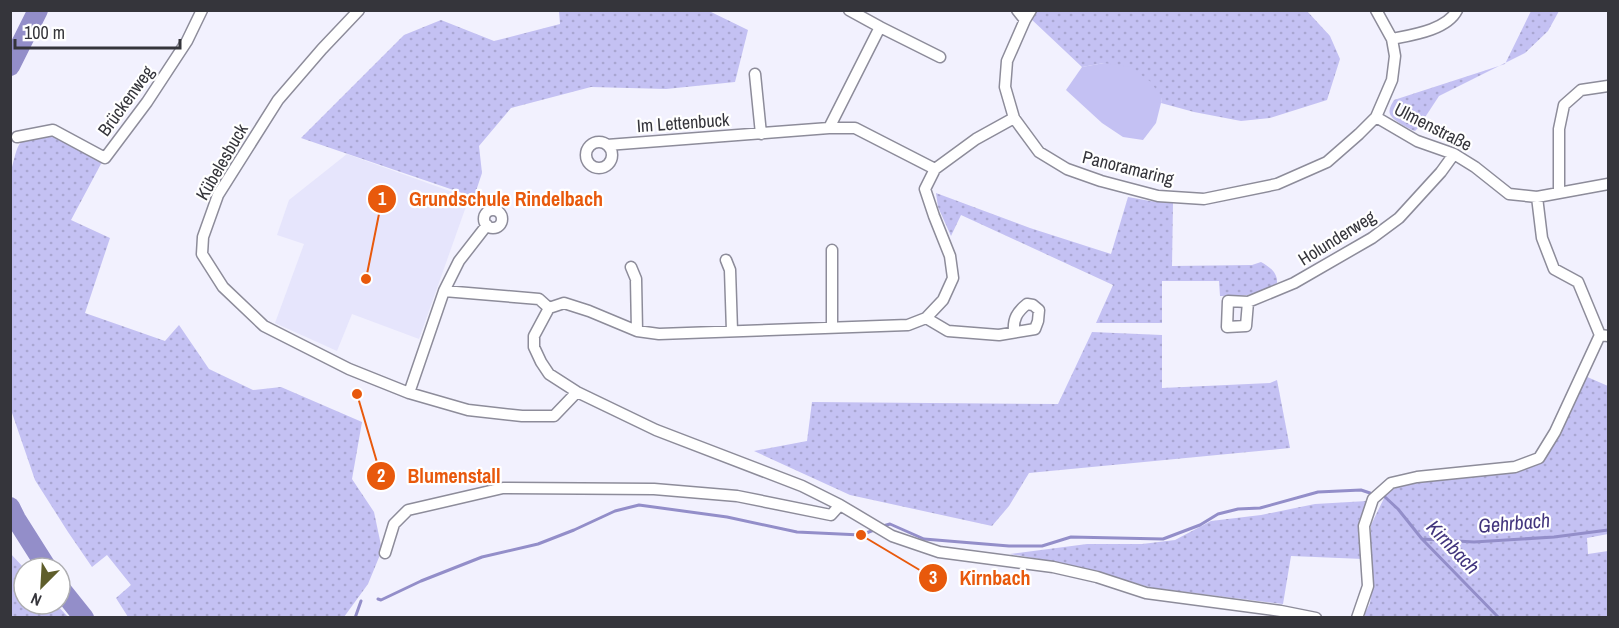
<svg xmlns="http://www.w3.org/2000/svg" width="1619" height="628" font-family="'Archivo Narrow',sans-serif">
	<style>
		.built { fill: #e6e5fc }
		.grass { fill: url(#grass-dots) }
		.park { fill: #c4c1f3 }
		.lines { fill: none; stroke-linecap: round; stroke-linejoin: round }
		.stream { stroke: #938ec9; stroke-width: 3 }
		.river { stroke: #938ec9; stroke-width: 20 }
		.minor-casing { stroke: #8d8c9a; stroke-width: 13 }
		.minor { stroke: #fff; stroke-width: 10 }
		.labels { text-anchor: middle; stroke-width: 4.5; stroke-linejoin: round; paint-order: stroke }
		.street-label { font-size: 18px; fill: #35353b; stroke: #fff }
		.water-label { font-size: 20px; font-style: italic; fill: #42357d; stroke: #fff }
		.leader { fill: none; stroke: #e8590c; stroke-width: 2 }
		.callout-dot { fill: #e8590c; stroke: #fff; stroke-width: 2 }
		.mark-label { font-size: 18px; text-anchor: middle; font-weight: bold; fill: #fff }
		.callout-label { font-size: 20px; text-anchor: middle; font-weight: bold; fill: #e8590c; stroke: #fff; stroke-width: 4.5; stroke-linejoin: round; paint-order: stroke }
	</style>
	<defs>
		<pattern id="grass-dots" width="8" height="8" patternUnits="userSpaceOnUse" patternTransform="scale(1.5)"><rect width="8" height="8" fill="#c4c1f3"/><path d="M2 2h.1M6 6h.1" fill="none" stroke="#a9a6d1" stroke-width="1.8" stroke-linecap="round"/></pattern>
	</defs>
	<rect width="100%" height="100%" fill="#f2f1fe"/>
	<!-- built -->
	<path class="built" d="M 347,154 L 469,198 L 419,339 L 352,314 L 337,351 L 275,323 L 304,244 L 277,235 L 289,200 Z"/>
	<!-- grass -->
	<path class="grass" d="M 1036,10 L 1307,11 L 1330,36 L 1340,59 L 1327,100 L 1270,118 L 1241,121 L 1194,112 L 1161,103 L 1162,99 L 1104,63 L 1082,67 L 1030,18 Z
		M 559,11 L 709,11 L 748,30 L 735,82 L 666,89 L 591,87 L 511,108 L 479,146 L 482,173 L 474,197 L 301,138 L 404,35 L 441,20 L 494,41 L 560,24 Z
		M 1531,11 L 1559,11 L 1548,31 L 1525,53 L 1439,96 L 1418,128 L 1415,131 C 1409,129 1392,120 1390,114 C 1388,109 1392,104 1394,100 L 1505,64 Z
		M 52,135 L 102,162 L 71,220 L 110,238 L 85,313 L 165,341 L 179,325 L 209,369 L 253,390 L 281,387 L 362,422 L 352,479 L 374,512 L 382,550 L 368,584 L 344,617 L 128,617 L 116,598 L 131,585 L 107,555 L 92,567 L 68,532 L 35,480 L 11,410 L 11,172 C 20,137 16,140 52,135 Z
		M 936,193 L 1030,228 L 1111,254 L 1128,197 L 1150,201 L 1173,203 L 1172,266 L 1252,265 L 1261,262 C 1270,267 1278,273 1277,283 C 1255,297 1245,296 1220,296 L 1219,281 L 1162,281 L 1162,323 L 1096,323 L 1113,285 L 961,215 L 951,236 L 938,207 Z
		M 1092,332 L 1162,335 L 1162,388 L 1270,383 L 1277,380 L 1290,448 L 1029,473 L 1009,506 L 992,526 L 850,495 L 754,451 L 807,441 L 812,402 L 1058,404 Z
		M 1585,376 L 1608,386 L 1608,534 L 1587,538 L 1588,554 L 1608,551 L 1608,617 L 1365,618 L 1365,613 L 1370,603 L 1373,582 L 1371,552 L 1371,525 L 1387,492 L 1403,485 L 1524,469 L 1546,458 Z
		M 1367,501 L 1359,521 L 1363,559 L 1291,556 L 1283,604 L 1153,588 L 1062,563 L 1010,554 L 1087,544 L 1142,544 L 1175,540 L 1211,521 L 1261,515 L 1315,504 Z
		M 10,553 L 24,568 L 24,604 L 56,604 L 68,617 L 11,617 Z"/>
	<!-- park -->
	<path class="park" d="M 1104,63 L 1130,67 L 1151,82 L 1162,99 L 1156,123 L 1143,140 L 1123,137 L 1102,123 L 1066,90 L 1082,67 Z"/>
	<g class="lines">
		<!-- stream -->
		<path class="stream" d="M 1385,497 L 1398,509 L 1422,539 L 1499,618
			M 883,526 L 890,524 L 924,539 L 1009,546 L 1042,546 L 1071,537 L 1163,539 L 1200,525 L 1218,514 L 1238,509 L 1260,508 L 1318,492 L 1361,490 L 1370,493
			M 1422,539 L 1474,542 L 1554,537 L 1608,530
			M 378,599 L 381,600 L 421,581 L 482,557 L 538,544 L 574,530 L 615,511 L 639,505 L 727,517 L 797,532 L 861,535 L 874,530
			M 355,618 L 361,601"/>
		<!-- river -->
		<path class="river" d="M 10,66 L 38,10
			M 10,507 L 16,519 L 47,568
			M 60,588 L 84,618"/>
		<!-- minor casing -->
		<g class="minor-casing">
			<path id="minor" d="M 359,10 L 322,49 L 278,100 L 218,195 L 203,237 L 202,254 L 223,287 L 264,326 L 349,369 L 409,393 L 468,410 L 522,416 L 554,416 L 577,392
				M 1017,10 L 1025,20
				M 1031,10 L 1025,20 L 1007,61 L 1005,87 L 1014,118 L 1039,152 L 1067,169 L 1101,181 L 1158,196 L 1204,199 L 1277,184 L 1327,162 L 1359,134 L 1376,117 L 1392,80 L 1395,56 L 1392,39 L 1376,10
				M 880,27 L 940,57
				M 1392,39 C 1412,35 1447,30 1457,10
				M 755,74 L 761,134
				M 1376,117 L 1417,141 L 1454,154 L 1475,167 L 1509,194 L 1537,197 L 1608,184
				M 1014,118 L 976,139 L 935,169 L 925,189 L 934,216 L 950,256 L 953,278 L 943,300 L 926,318 L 908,325 L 659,334 L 637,331 L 589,311 L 564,303 L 549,308 L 534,336 L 534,347 L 541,362 L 549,374 L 577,392 L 656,430 L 802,486 L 840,505 L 892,536 L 939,552 L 1053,567 L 1097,577 L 1146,593 L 1281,611 L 1316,618
				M 829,128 L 880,27 L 849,10
				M 17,137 L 53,130 L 105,158 L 147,102 L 187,41 L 202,10
				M586 155a13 13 0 1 1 26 0a13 13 0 1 1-26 0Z
				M 607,145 L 829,128 L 855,128 L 935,169
				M 1559,192 L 1559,129 L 1564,105 L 1581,90 L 1608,86
				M 1537,197 L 1542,238 L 1554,269 L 1578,282 L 1600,335 L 1608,336
				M484 219a9 9 0 1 1 18 0a9 9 0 1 1-18 0Z
				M 726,260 L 730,270 L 732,331
				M 631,267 L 636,279 L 637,331
				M 444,291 L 539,299 L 549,308
				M 1248,302 L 1246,326 L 1227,327 L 1228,301 L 1248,302 L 1294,283 L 1372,238 L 1399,218 L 1441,172 L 1454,154
				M 926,318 L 948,331 L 999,335 L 1035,329 L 1038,321 L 1039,310 L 1033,305 L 1027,304 C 1017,312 1013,319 1014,331
				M 832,328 L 832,250
				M 409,393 L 444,291 L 459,261 L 487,225
				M 385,553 L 394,524 L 408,510 L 503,488 L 654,489 L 737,496 L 831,515 L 840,505
				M 1357,618 L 1368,586 L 1364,526 L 1373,499 L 1391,483 L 1417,477 L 1515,467 L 1539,458 L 1555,432 L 1600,335"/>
		</g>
		<!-- minor -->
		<use href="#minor" class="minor"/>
	</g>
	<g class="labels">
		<!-- street labels -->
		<g class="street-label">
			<text transform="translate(126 101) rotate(-54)" y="6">Brückenweg</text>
			<text transform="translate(683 123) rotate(-4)" y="6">Im Lettenbuck</text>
			<text transform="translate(1433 127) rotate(27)" y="6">Ulmenstraße</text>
			<text transform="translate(222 162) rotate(-60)" y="6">Kübelesbuck</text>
			<text transform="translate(1128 168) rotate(14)" y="6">Panoramaring</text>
			<text transform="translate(1337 238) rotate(-32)" y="6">Holunderweg</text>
		</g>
		<!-- water labels -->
		<g class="water-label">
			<text transform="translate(1514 523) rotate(-5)" y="7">Gehrbach</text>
			<text transform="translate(1453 547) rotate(46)" y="7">Kirnbach</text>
		</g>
	</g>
	<!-- callouts -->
	<path class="leader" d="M366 279L382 199M357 394L381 476M861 535L933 578"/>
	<g class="callout-dot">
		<circle cx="366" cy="279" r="6"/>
		<circle cx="357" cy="394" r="6"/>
		<circle cx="861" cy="535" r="6"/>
		<circle cx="382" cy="199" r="15"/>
		<circle cx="381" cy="476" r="15"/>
		<circle cx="933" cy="578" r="15"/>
	</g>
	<g class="mark-label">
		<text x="382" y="205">1</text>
		<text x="381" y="482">2</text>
		<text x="933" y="584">3</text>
	</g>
	<g class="callout-label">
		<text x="506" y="206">Grundschule Rindelbach</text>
		<text x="454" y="483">Blumenstall</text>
		<text x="995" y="585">Kirnbach</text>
	</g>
	<!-- border -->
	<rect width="1619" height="628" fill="none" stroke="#35353b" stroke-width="24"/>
	<!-- north arrow -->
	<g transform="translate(42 586) rotate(204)"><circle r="28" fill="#ffffff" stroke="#aeaeb1" stroke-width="1.5"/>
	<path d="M0-4.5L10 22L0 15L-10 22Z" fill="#5f5e2b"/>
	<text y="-9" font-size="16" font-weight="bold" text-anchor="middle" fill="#35353b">N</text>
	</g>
	<!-- scale -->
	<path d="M15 39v9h165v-9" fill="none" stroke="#35353b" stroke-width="3"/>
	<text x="24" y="39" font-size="18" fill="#35353b" stroke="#ffffff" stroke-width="4.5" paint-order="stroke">100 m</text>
</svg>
